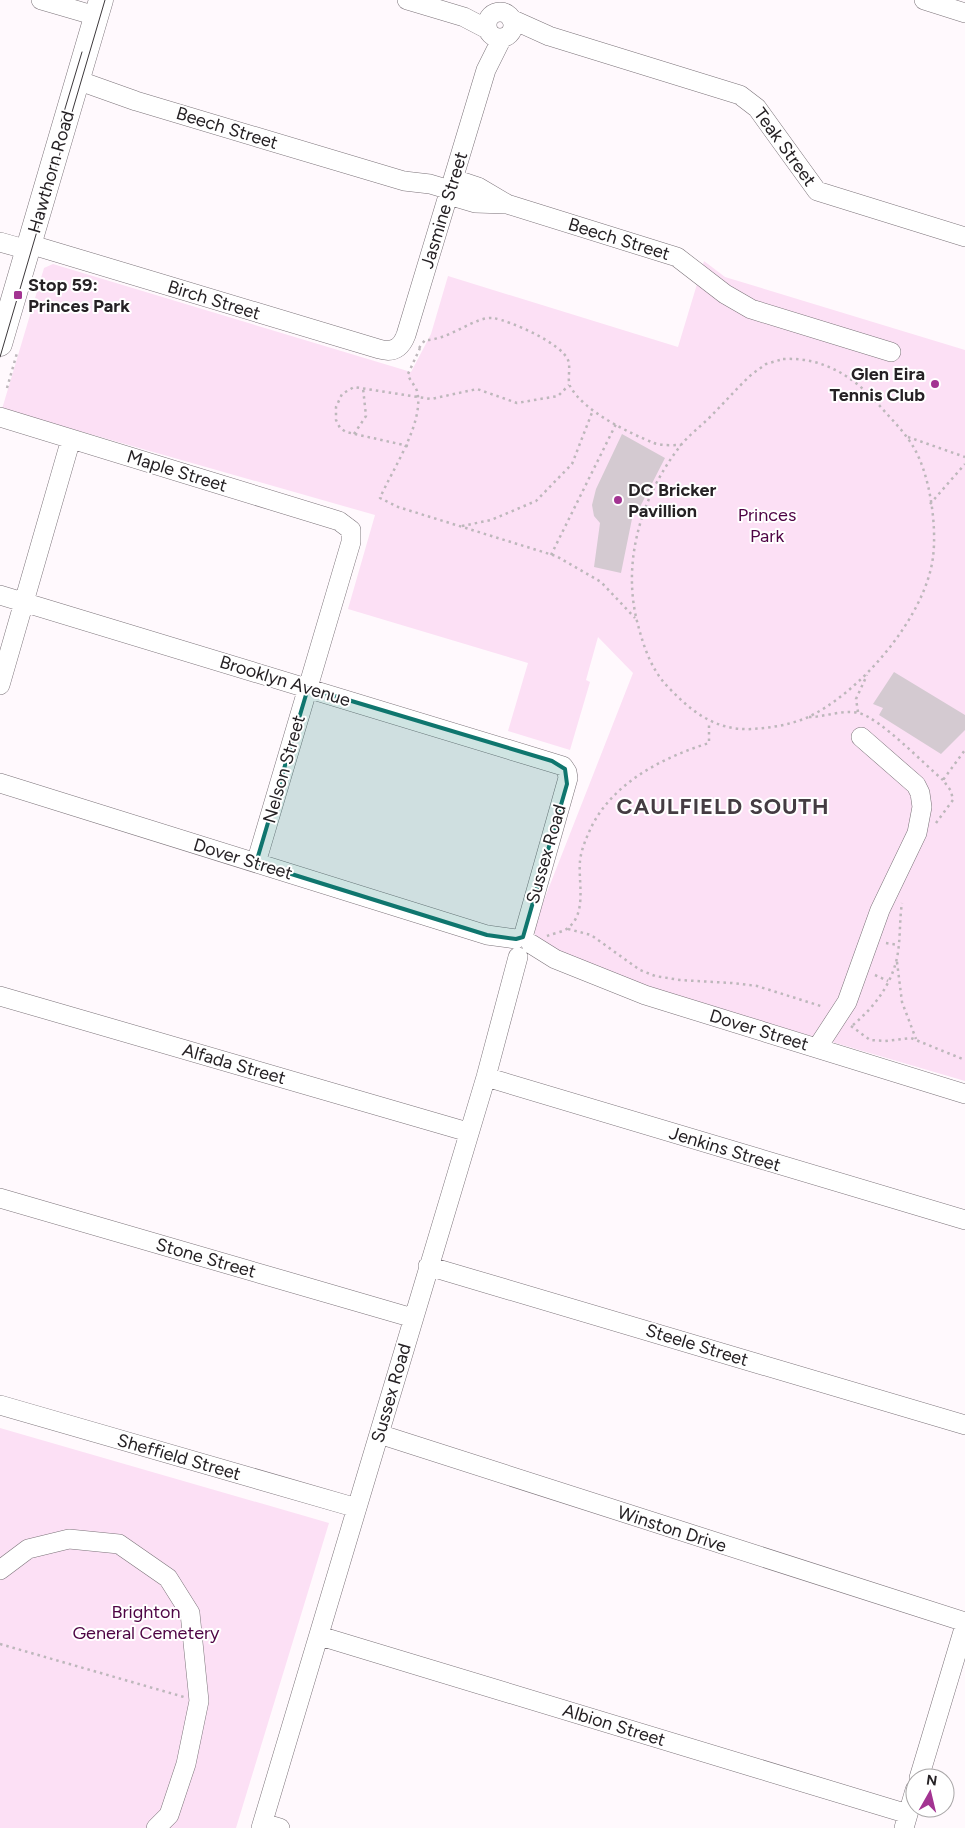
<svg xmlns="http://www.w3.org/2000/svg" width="965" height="1828" font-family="Figtree,sans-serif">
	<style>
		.green { fill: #fce0f5 }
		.building { fill: #d4cad1 }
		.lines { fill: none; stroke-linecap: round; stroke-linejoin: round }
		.minor-casing { stroke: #7b7379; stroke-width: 20 }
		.major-casing { stroke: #7b7379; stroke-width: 25 }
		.path { stroke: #bdb7bb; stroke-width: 2.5; stroke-dasharray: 2.5 4; stroke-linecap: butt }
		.minor { stroke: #fff; stroke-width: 19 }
		.major { stroke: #fff; stroke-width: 24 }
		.tram { stroke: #3c383b; stroke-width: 1 }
		.marked { fill: #0f766e; fill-opacity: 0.2; stroke: #0f766e; stroke-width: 4; stroke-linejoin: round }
		.poi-dot { fill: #a33492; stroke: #fff; stroke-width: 2 }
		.labels { text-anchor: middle; stroke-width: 4; stroke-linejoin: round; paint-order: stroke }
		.street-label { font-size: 18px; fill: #252124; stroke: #fff }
		.poi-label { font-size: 18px; font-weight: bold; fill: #252124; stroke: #fff; text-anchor: start }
		.park-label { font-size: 18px; fill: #4e0444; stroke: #fff }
		.district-label { font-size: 22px; font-weight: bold; letter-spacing: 1px; fill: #443c42; stroke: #fff }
	</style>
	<rect width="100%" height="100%" fill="#fff9fd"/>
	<!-- green -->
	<path class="green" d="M 704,261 L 725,277 L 965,350 L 965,1081 L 648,988 L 546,947 C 537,940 532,935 535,923 L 633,673 L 598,637 L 586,680 L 590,682 L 570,750 L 508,731 L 528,663 L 348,609 L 375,515 L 2,409 L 44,268 L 53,264 L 411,372 L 431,334 L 448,276 L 678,347 Z
		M 0,1428 L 329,1523 L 236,1828 L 0,1828 Z"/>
	<!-- building -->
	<path class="building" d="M 622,434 L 665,458 L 640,507 L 635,504 L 621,573 L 594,567 L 600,523 L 594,516 L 592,505 L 596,489 Z
		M 894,672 L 965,715 L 965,730 L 941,754 L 879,715 L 883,708 L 873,704 Z"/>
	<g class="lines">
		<!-- minor casing -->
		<g class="minor-casing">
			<path id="minor" d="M 41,0 L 96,16
				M 407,0 L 464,17 L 487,29
				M 924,0 L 965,13
				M487 25a13 13 0 1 1 26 0a13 13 0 1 1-26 0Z
				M 511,19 L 549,36 L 740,95 L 757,108 L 817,191 L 965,237
				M 77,80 L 136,101 L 404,181 L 430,184 L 450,190
				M 454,179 L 478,187 L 507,204 L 677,257 L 725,294 L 751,309 L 891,352
				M 448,195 L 475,203 L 505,204
				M 0,242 L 28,250
				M 29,244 L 379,349 C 393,353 401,348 406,335 L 486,70 L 502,38
				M 0,417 L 339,521 L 351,530 L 351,542 L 256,863
				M 0,595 L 563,766 L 567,772 L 568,778 L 523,937
				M 0,685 L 71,439
				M 0,783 L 487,935 L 516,939
				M 531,944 L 555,959 L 645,995 L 965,1094
				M 0,996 L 468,1132
				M 817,1048 L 847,1002 L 880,910 L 917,833 L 922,807 L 920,793 L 916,785 L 861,737
				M 486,1077 L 965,1220
				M 0,1198 L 413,1318
				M 428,1266 L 965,1425
				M 0,1405 L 357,1508
				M 379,1434 L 965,1622
				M 0,1570 L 28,1549 L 69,1539 L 119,1544 L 168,1578 L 190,1613 L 199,1701 L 186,1764 L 169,1815 L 156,1828
				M 320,1636 L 908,1814
				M 919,1778 L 965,1625
				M 263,1823 L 280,1828
				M 261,1828 L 486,1077 L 518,957
				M 904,1828 L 915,1790"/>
		</g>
		<!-- major casing -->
		<g class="major-casing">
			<path id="major" d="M 0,344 L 101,0"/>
		</g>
		<!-- path -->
		<path class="path" d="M 419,348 L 425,340 C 450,340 475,316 493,318 C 511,321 561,343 568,360 C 571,368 567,379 570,386 C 583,411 629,433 654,443 C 662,446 673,445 681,445
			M 420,348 L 408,374 C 409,380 415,385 417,391 C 425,422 392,470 380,498 L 398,507 L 556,556 L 601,582 L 635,618
			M 783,359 C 823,357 853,376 879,405 C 891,419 905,432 914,448 C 930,475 937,526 933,557 C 926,616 860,694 806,718 C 789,725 770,728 752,729 C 716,731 692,712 669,688 C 652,671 644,648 638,625 C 621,563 641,496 681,445 C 689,435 700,427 710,417 C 724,403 737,388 752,374 L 766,364 Z
			M 7,388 L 17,353
			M 354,434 L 366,416 L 363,388
			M 908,437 L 965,457
			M 408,446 L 346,432 L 340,428 L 336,420 L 336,407 L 342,394 L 354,387 L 431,399 L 477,389 L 517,403 L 558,396 L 569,385
			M 930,504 L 965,464
			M 462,526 L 491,520 L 536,501 L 572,464 L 593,410
			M 551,555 L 616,424
			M 858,712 L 856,699 L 867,675
			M 809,717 C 826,717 843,709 859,713 C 881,719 924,764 943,780
			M 936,823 L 953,800 L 951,791 L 943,780 L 965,750
			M 568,929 L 591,935 L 640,970 L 655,976 L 680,980 L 732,983 L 757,986 L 824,1007
			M 547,936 C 554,933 564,932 569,927 C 587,912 578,881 580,861 C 581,851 585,841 589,832 C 610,784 661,758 709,743 L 709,722
			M 886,943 L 898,945
			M 897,962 L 902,1002 L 916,1039
			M 875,975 L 888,981
			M 853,1025 C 873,1008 889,988 896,962 C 901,943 899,922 902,903
			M 851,1026 L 870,1040 L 885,1041 L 911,1038 L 965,1060
			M 0,1644 L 184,1697"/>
		<!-- minor -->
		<use href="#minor" class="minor"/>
		<!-- major -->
		<use href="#major" class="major"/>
		<!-- tram -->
		<path class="tram" d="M 61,122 L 82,52
			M 0,357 L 105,0"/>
	</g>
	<!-- marked area -->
	<path class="marked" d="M 308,688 L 552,761 L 565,769 L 567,784 L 523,937 L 516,939 L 487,935 L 256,863 Z"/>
	<!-- markers -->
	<g class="poi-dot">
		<rect x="13" y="290" width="10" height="10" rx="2.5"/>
		<circle cx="935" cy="384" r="5"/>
		<circle cx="618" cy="500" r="5"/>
	</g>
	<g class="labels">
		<!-- street labels -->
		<g class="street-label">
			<text transform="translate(227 128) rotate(17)" y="6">Beech Street</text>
			<text transform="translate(785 147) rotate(54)" y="6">Teak Street</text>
			<text transform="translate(51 172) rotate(-74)" y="6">Hawthorn Road</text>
			<text transform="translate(444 210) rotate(-73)" y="6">Jasmine Street</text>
			<text transform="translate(619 239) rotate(17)" y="6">Beech Street</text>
			<text transform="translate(214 300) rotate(17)" y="6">Birch Street</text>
			<text transform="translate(177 471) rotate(17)" y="6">Maple Street</text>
			<text transform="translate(285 681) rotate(17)" y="6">Brooklyn Avenue</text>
			<text transform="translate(284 769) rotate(-74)" y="6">Nelson Street</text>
			<text transform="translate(546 854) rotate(-74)" y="6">Sussex Road</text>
			<text transform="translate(243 859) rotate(17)" y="6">Dover Street</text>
			<text transform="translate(759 1030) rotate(17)" y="6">Dover Street</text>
			<text transform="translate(234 1064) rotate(16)" y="6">Alfada Street</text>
			<text transform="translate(725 1149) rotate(17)" y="6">Jenkins Street</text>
			<text transform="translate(206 1258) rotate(16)" y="6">Stone Street</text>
			<text transform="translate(697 1345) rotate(17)" y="6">Steele Street</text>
			<text transform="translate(391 1393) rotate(-74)" y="6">Sussex Road</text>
			<text transform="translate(179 1457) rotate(16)" y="6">Sheffield Street</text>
			<text transform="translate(672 1529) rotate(18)" y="6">Winston Drive</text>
			<text transform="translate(614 1725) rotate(17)" y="6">Albion Street</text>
		</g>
		<!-- poi labels -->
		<g class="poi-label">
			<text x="28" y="291">Stop 59:<tspan x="28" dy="21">Princes Park</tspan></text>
			<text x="925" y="380" text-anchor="end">Glen Eira<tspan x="925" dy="21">Tennis Club</tspan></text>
			<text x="628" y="496">DC Bricker<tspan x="628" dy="21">Pavillion</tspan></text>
		</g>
		<!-- park labels -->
		<g class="park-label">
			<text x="767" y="521">Princes<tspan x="767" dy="21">Park</tspan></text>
			<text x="146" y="1618">Brighton<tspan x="146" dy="21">General Cemetery</tspan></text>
		</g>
		<!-- district labels -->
		<g class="district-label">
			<text x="723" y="814">CAULFIELD SOUTH</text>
		</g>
	</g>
	<!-- north arrow -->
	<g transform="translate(930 1793) rotate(8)"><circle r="24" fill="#ffffff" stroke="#a8a6a7"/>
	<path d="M0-4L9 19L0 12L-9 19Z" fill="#a33492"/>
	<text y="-8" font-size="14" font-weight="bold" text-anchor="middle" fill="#252124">N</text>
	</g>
</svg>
